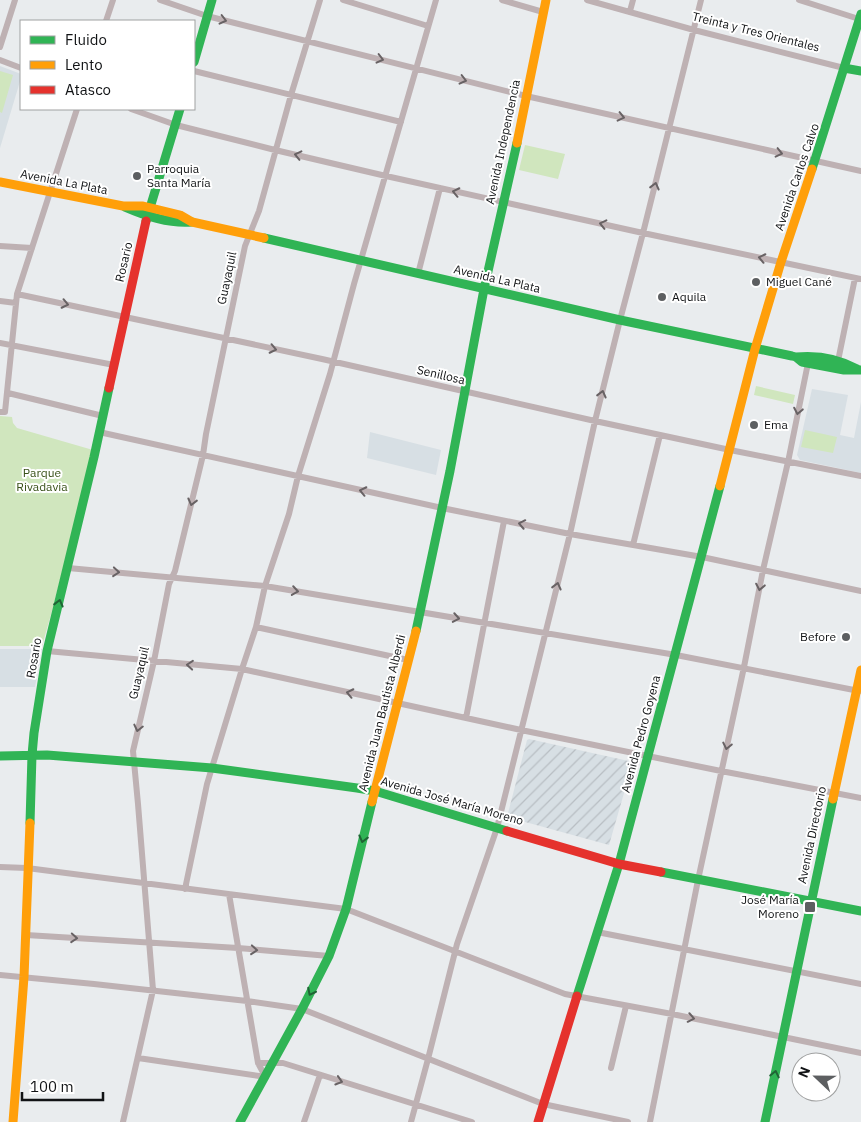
<svg xmlns="http://www.w3.org/2000/svg" width="861" height="1122" font-family="'IBM Plex Sans',sans-serif">
	<style>
		.built { fill: #d7dfe4 }
		.industrial { fill: url(#industrial-furrows) }
		.green { fill: #d0e6be }
		.lines { fill: none; stroke-linecap: round; stroke-linejoin: round }
		.street { stroke: #beb1b3; stroke-width: 6 }
		.fast { stroke: #30b455; stroke-width: 9 }
		.slow { stroke: #ff9f0a; stroke-width: 9 }
		.jam { stroke: #e5322d; stroke-width: 9 }
		.oneway { stroke: #686264 }
		.oneway2 { stroke: #206435 }
		.poi-dot { fill: #5d5f61; stroke: #fff; stroke-width: 2 }
		.labels { text-anchor: middle; stroke-width: 4; stroke-linejoin: round; paint-order: stroke }
		.street-label { font-size: 12px; fill: #111315; stroke: #fff }
		.poi-label { font-size: 12px; fill: #111315; stroke: #fff; text-anchor: start }
		.park-label { font-size: 12px; fill: #374f17; stroke: #fff }
	</style>
	<defs>
		<pattern id="industrial-furrows" width="10" height="10" patternUnits="userSpaceOnUse" patternTransform="scale(1.25)"><rect width="10" height="10" fill="#d7dfe4"/><path d="M-1 1l2-2M0 10L10 0M9 11l2-2" fill="none" stroke="#b8bec3"/></pattern>
	</defs>
	<rect width="100%" height="100%" fill="#e9ecee"/>
	<!-- built -->
	<path class="built" d="M 0,66 L 21,74 L 21,78 L 0,148 Z
		M 812,389 L 848,395 L 840,435 L 854,438 L 861,402 L 861,473 L 800,460 L 797,455 Z
		M 370,432 L 441,450 L 436,475 L 367,458 Z
		M 0,649 L 42,649 L 35,687 L 0,687 Z"/>
	<!-- industrial -->
	<path class="industrial" d="M 529,739 L 633,762 L 609,845 L 507,817 L 527,740 Z"/>
	<!-- green -->
	<path class="green" d="M 0,71 L 13,75 L 2,113 L 0,112 Z
		M 525,145 L 565,154 L 558,179 L 519,170 Z
		M 756,386 L 795,395 L 793,404 L 754,395 Z
		M 0,416 L 12,417 L 13,423 L 17,428 L 93,450 L 52,611 L 42,646 L 0,646 Z
		M 805,430 L 837,437 L 833,453 L 801,447 Z"/>
	<g class="lines">
		<!-- street -->
		<path class="street" d="M 160,0 L 207,16 L 526,96 L 861,171
			M 343,0 L 428,26
			M 502,0 L 543,12
			M 587,0 L 694,30 L 844,68
			M 799,0 L 859,19
			M 630,11 L 633,0
			M 106,21 L 113,0
			M 0,47 L 15,0
			M 0,60 L 21,68
			M 194,71 L 401,122
			M 131,109 L 176,125 L 275,150 L 386,176 L 643,233 L 861,279
			M 0,246 L 32,248
			M 418,274 L 440,188
			M 17,294 L 322,359 L 595,421 L 730,450 L 861,476
			M 0,301 L 16,303
			M 0,343 L 114,365
			M 838,361 L 855,278
			M 8,393 L 103,416
			M 0,412 L 5,412 L 17,294 L 77,109
			M 99,432 L 442,508 L 570,534 L 702,557 L 861,591
			M 633,545 L 660,435
			M 68,568 L 265,586 L 676,655 L 859,691
			M 256,627 L 408,660
			M 47,651 L 242,669 L 521,730 L 721,771 L 861,798
			M 466,718 L 504,521
			M 0,867 L 27,868 L 346,909 L 565,994 L 672,1014 L 861,1053
			M 185,889 L 207,784 L 242,669 L 256,627 L 265,586 L 289,514 L 298,476 L 330,374 L 354,284 L 436,0
			M 229,894 L 258,1063 L 265,1076
			M 597,932 L 861,984
			M 26,935 L 238,948 L 329,956
			M 0,975 L 94,984 L 247,1001 L 302,1009 L 543,1104 L 628,1122
			M 138,1058 L 266,1077
			M 258,1063 L 283,1063 L 472,1122
			M 611,1068 L 626,1006
			M 123,1122 L 153,990 L 138,804 L 133,751 L 154,661 L 169,584 L 175,571 L 203,455 L 206,434 L 245,246 L 259,211 L 291,95 L 320,0
			M 304,1122 L 320,1075
			M 411,1122 L 428,1059 L 457,944 L 497,828 L 570,534 L 595,421 L 620,320 L 643,233 L 701,0
			M 650,1122 L 698,880 L 744,667 L 763,570 L 788,462 L 808,363"/>
		<!-- fast -->
		<path class="fast" d="M 194,62 L 212,0
			M 844,68 L 861,71
			M 812,169 L 861,14
			M 125,207 C 146,216 169,224 192,222
			M 146,221 L 180,109
			M 264,238 L 620,320 L 792,356 L 796,357 L 802,362 L 844,370 L 861,370
			M 796,357 C 817,355 839,359 857,369
			M 416,631 L 450,471 L 484,289 L 517,143
			M 0,756 L 47,755 L 212,768 L 357,788 L 375,791 L 507,831
			M 30,823 L 32,755 L 34,733 L 47,651 L 94,457 L 109,388
			M 661,872 L 861,911
			M 577,996 L 619,864 L 720,486
			M 240,1122 L 302,1009 L 329,956 L 346,909 L 372,802
			M 765,1122 L 833,799"/>
		<!-- slow -->
		<path class="slow" d="M 517,143 L 546,0
			M 0,182 L 123,206 L 143,206 L 180,215 L 192,222 L 264,238
			M 720,486 L 755,349 L 781,262 L 812,169
			M 833,799 L 861,670
			M 372,802 L 416,631
			M 13,1122 L 24,977 L 30,823"/>
		<!-- jam -->
		<path class="jam" d="M 109,388 L 146,221
			M 507,831 L 619,864 L 661,872
			M 538,1122 L 577,996"/>
	</g>
	<!-- one-way arrows -->
	<defs><path id="oneway-chevron" d="M-2-3.5L2.5 0L-2 3.5" fill="none" stroke-width="1.6" stroke-linecap="round" stroke-linejoin="round" transform="scale(1.25)"/></defs>
	<g class="oneway">
		<use href="#oneway-chevron" transform="translate(223 20) rotate(14)"/>
		<use href="#oneway-chevron" transform="translate(380 59) rotate(14)"/>
		<use href="#oneway-chevron" transform="translate(463 80) rotate(14)"/>
		<use href="#oneway-chevron" transform="translate(621 117) rotate(13)"/>
		<use href="#oneway-chevron" transform="translate(779 153) rotate(13)"/>
		<use href="#oneway-chevron" transform="translate(298 155) rotate(-167)"/>
		<use href="#oneway-chevron" transform="translate(655 186) rotate(-76)"/>
		<use href="#oneway-chevron" transform="translate(456 192) rotate(-168)"/>
		<use href="#oneway-chevron" transform="translate(603 224) rotate(-167)"/>
		<use href="#oneway-chevron" transform="translate(762 258) rotate(-168)"/>
		<use href="#oneway-chevron" transform="translate(65 304) rotate(12)"/>
		<use href="#oneway-chevron" transform="translate(273 349) rotate(12)"/>
		<use href="#oneway-chevron" transform="translate(602 394) rotate(-76)"/>
		<use href="#oneway-chevron" transform="translate(798 411) rotate(101)"/>
		<use href="#oneway-chevron" transform="translate(363 491) rotate(-168)"/>
		<use href="#oneway-chevron" transform="translate(192 502) rotate(104)"/>
		<use href="#oneway-chevron" transform="translate(522 524) rotate(-169)"/>
		<use href="#oneway-chevron" transform="translate(116 572) rotate(5)"/>
		<use href="#oneway-chevron" transform="translate(557 586) rotate(-76)"/>
		<use href="#oneway-chevron" transform="translate(760 587) rotate(101)"/>
		<use href="#oneway-chevron" transform="translate(295 591) rotate(9)"/>
		<use href="#oneway-chevron" transform="translate(456 618) rotate(10)"/>
		<use href="#oneway-chevron" transform="translate(190 665) rotate(-175)"/>
		<use href="#oneway-chevron" transform="translate(350 693) rotate(-168)"/>
		<use href="#oneway-chevron" transform="translate(138 728) rotate(103)"/>
		<use href="#oneway-chevron" transform="translate(727 746) rotate(102)"/>
		<use href="#oneway-chevron" transform="translate(74 938) rotate(4)"/>
		<use href="#oneway-chevron" transform="translate(254 950) rotate(5)"/>
		<use href="#oneway-chevron" transform="translate(691 1018) rotate(11)"/>
		<use href="#oneway-chevron" transform="translate(339 1081) rotate(17)"/>
	</g>
	<g class="oneway2">
		<use href="#oneway-chevron" transform="translate(59 603) rotate(-76)"/>
		<use href="#oneway-chevron" transform="translate(363 839) rotate(104)"/>
		<use href="#oneway-chevron" transform="translate(311 992) rotate(117)"/>
		<use href="#oneway-chevron" transform="translate(775 1074) rotate(-78)"/>
	</g>
	<!-- markers -->
	<g class="poi-dot">
		<circle cx="137" cy="176" r="5"/>
		<circle cx="756" cy="282" r="5"/>
		<circle cx="662" cy="297" r="5"/>
		<circle cx="754" cy="425" r="5"/>
		<circle cx="846" cy="637" r="5"/>
		<rect x="804" y="901" width="12" height="12" rx="2.5"/>
	</g>
	<g class="labels">
		<!-- street labels -->
		<g class="street-label">
			<text transform="translate(756 32) rotate(14)" y="4">Treinta y Tres Orientales</text>
			<text transform="translate(503 142) rotate(-78)" y="4">Avenida Independencia</text>
			<text transform="translate(797 177) rotate(-71)" y="4">Avenida Carlos Calvo</text>
			<text transform="translate(64 182) rotate(11)" y="4">Avenida La Plata</text>
			<text transform="translate(124 262) rotate(-77)" y="4">Rosario</text>
			<text transform="translate(227 278) rotate(-78)" y="4">Guayaquil</text>
			<text transform="translate(497 279) rotate(13)" y="4">Avenida La Plata</text>
			<text transform="translate(441 375) rotate(13)" y="4">Senillosa</text>
			<text transform="translate(34 658) rotate(-80)" y="4">Rosario</text>
			<text transform="translate(139 673) rotate(-77)" y="4">Guayaquil</text>
			<text transform="translate(382 713) rotate(-76)" y="4">Avenida Juan Bautista Alberdi</text>
			<text transform="translate(641 734) rotate(-75)" y="4">Avenida Pedro Goyena</text>
			<text transform="translate(452 801) rotate(16)" y="4">Avenida José María Moreno</text>
			<text transform="translate(812 835) rotate(-78)" y="4">Avenida Directorio</text>
		</g>
		<!-- poi labels -->
		<g class="poi-label">
			<text x="147" y="173">Parroquia<tspan x="147" dy="14">Santa María</tspan></text>
			<text x="766" y="286">Miguel Cané</text>
			<text x="672" y="301">Aquila</text>
			<text x="764" y="429">Ema</text>
			<text x="836" y="641" text-anchor="end">Before</text>
			<text x="799" y="904" text-anchor="end">José María<tspan x="799" dy="14">Moreno</tspan></text>
		</g>
		<!-- park labels -->
		<g class="park-label">
			<text x="42" y="477">Parque<tspan x="42" dy="14">Rivadavia</tspan></text>
		</g>
	</g>
	<!-- legend -->
	<rect x="20" y="20" width="175" height="90" fill="#ffffff" stroke="#a0a1a1"/>
	<rect x="30" y="36" width="25" height="8" fill="#30b455" stroke="#a0a1a1"/>
	<text x="65" y="45" font-size="15" fill="#111315">Fluido</text>
	<rect x="30" y="61" width="25" height="8" fill="#ff9f0a" stroke="#a0a1a1"/>
	<text x="65" y="70" font-size="15" fill="#111315">Lento</text>
	<rect x="30" y="86" width="25" height="8" fill="#e5322d" stroke="#a0a1a1"/>
	<text x="65" y="95" font-size="15" fill="#111315">Atasco</text>
	<!-- north arrow -->
	<g transform="translate(816 1077) rotate(292)"><circle r="24" fill="#ffffff" stroke="#a0a1a1"/>
	<path d="M0-4L9 19L0 12L-9 19Z" fill="#5d5f61"/>
	<text y="-8" font-size="14" font-weight="bold" text-anchor="middle" fill="#111315">N</text>
	</g>
	<!-- scale -->
	<path d="M22 1092v8h81v-8" fill="none" stroke="#111315" stroke-width="2.5"/>
	<text x="30" y="1092" font-size="15" fill="#111315" stroke="#ffffff" stroke-width="4" paint-order="stroke">100 m</text>
</svg>
